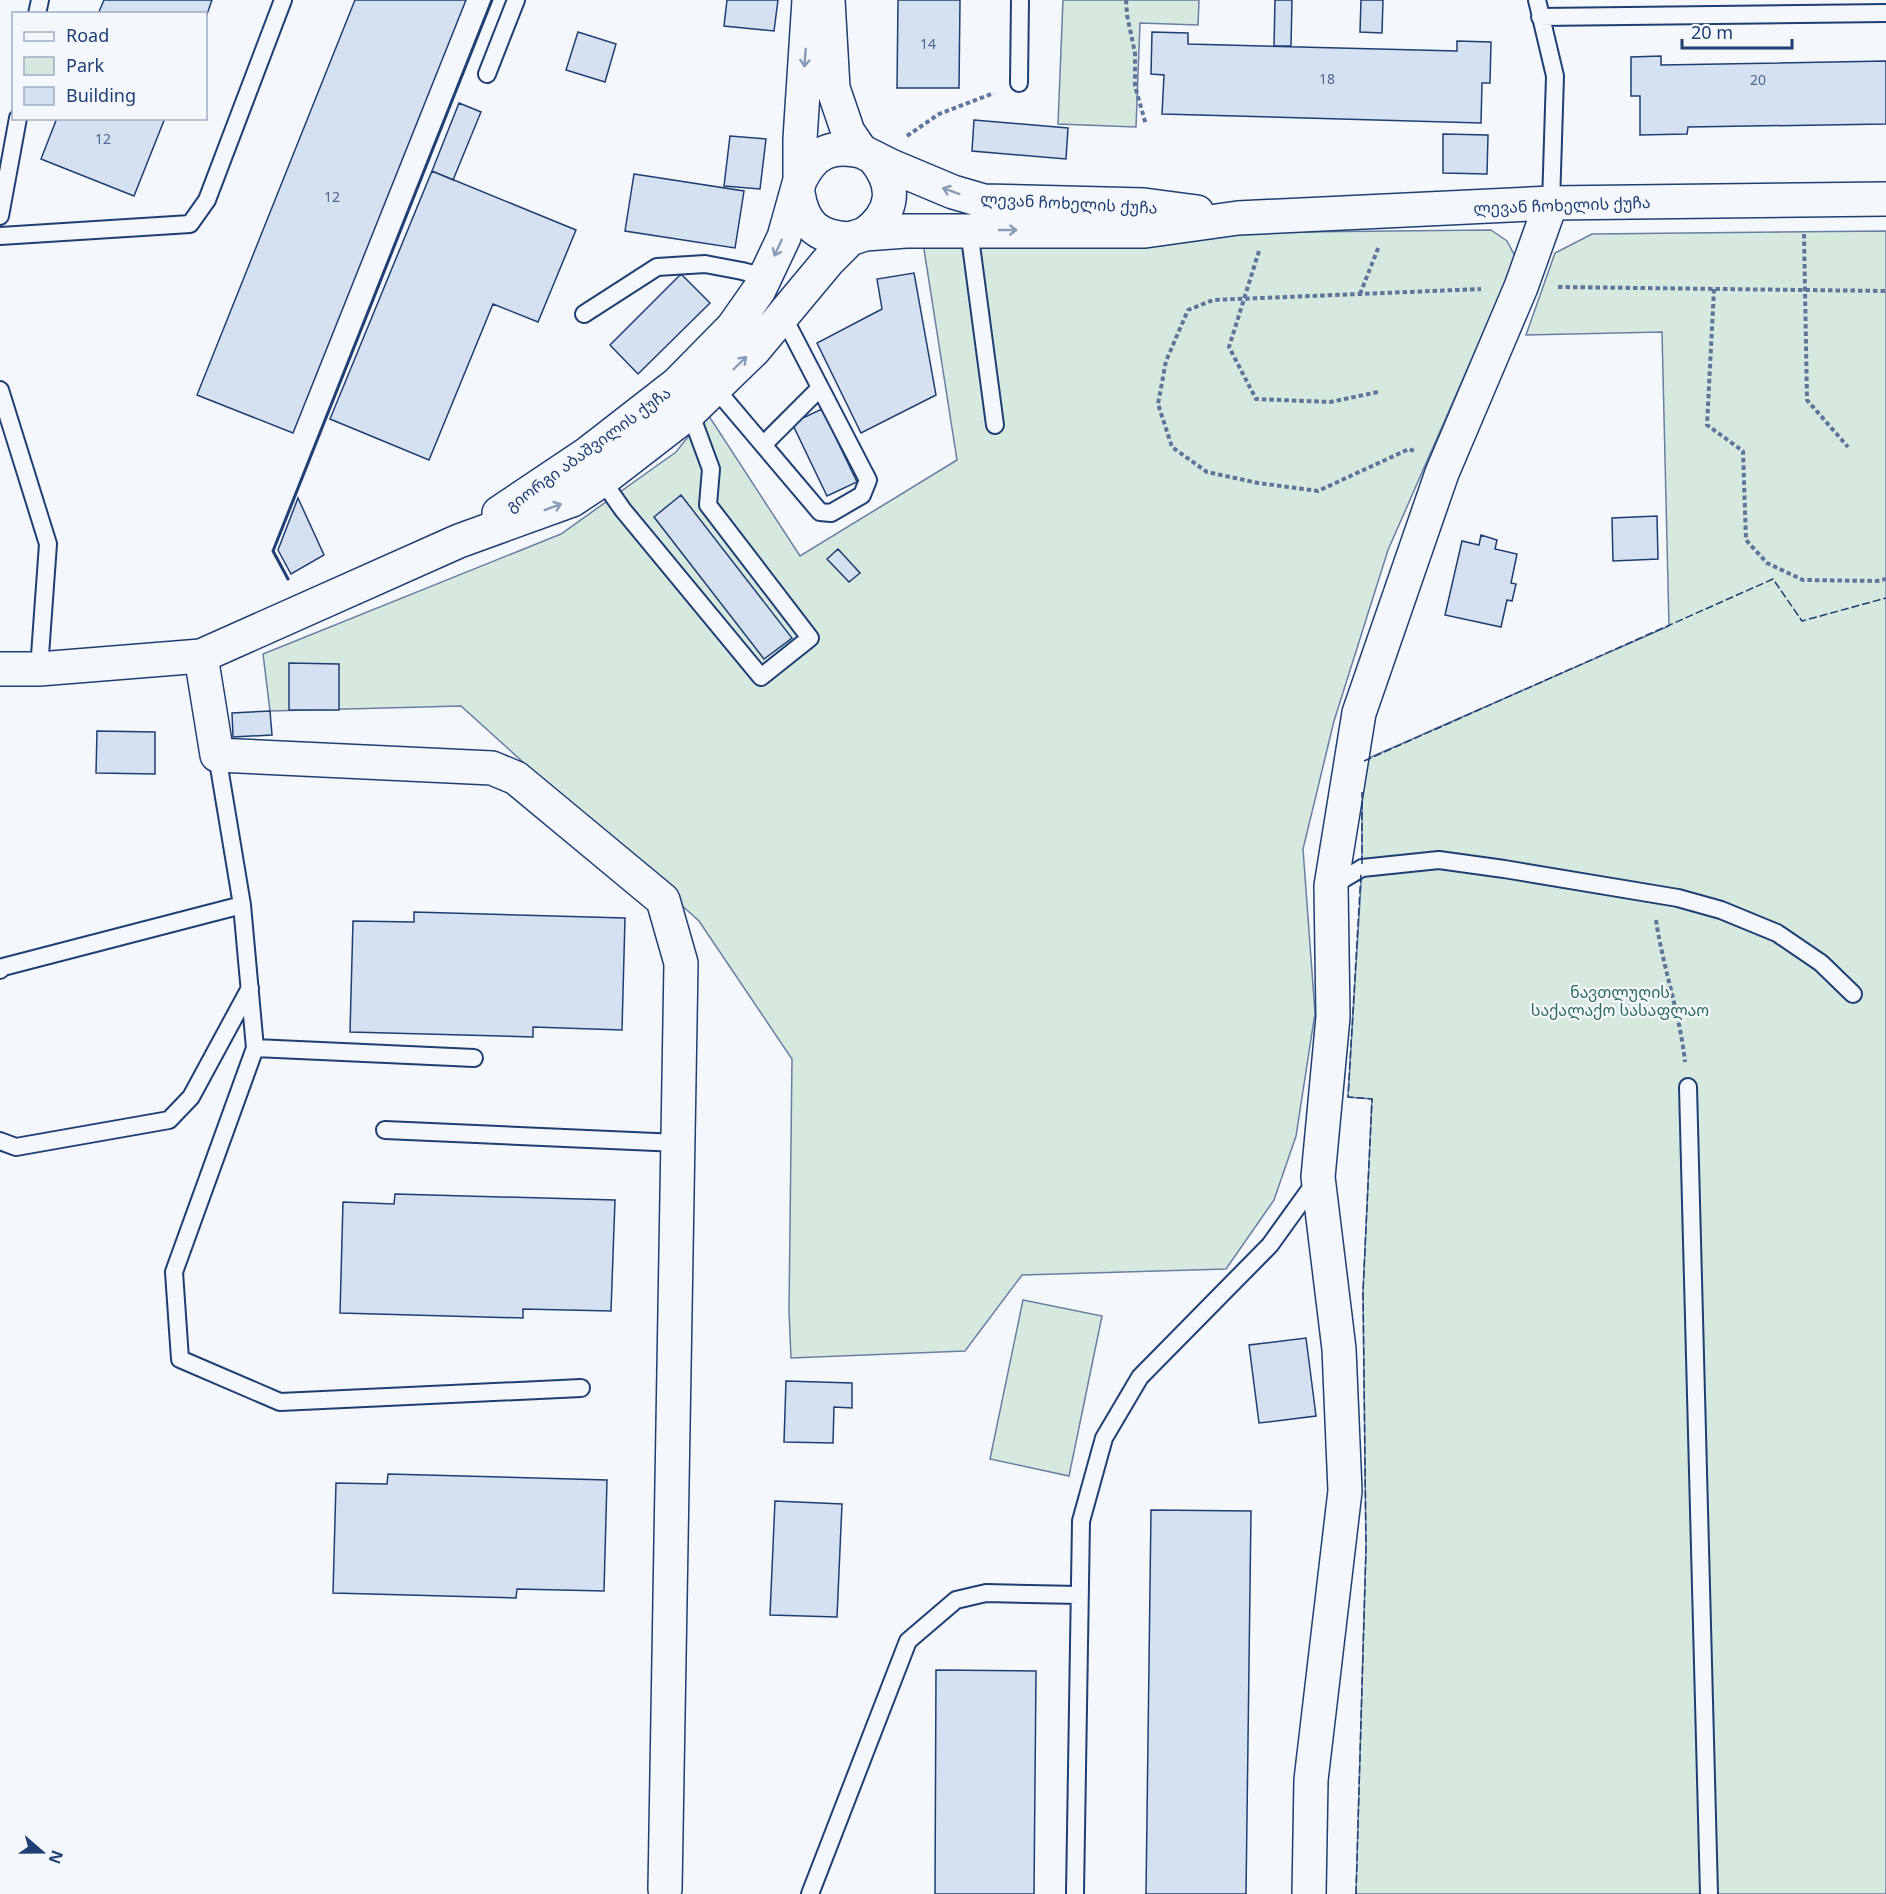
<svg xmlns="http://www.w3.org/2000/svg" width="1886" height="1894" font-family="'Noto Sans','Noto Sans Georgian',sans-serif">
	<style>
		.green { fill: #d7e8df; stroke: #687fa3; stroke-width: 1.5 }
		.building { fill: #d5e0f0; stroke: #1d3f73; stroke-width: 1.5 }
		.lines { fill: none; stroke-linecap: round; stroke-linejoin: round }
		.service-casing { stroke: #1d3f73; stroke-width: 20 }
		.minor-casing { stroke: #1d3f73; stroke-width: 36 }
		.tertiary-casing { stroke: #1d3f73; stroke-width: 36 }
		.path { stroke: #5e769c; stroke-width: 4; stroke-dasharray: 4.5 3; stroke-linecap: butt }
		.service { stroke: #f4f7fb; stroke-width: 16 }
		.minor { stroke: #f4f7fb; stroke-width: 33 }
		.tertiary { stroke: #f4f7fb; stroke-width: 33 }
		.fence { stroke: #1d3f73; stroke-width: 1.5; stroke-dasharray: 8 3; stroke-linecap: butt }
		.wall { stroke: #1d3f73; stroke-width: 3 }
		.oneway { stroke: #889bb7 }
		.labels { text-anchor: middle; stroke-width: 4.5; stroke-linejoin: round; paint-order: stroke }
		.number-label { font-size: 14px; fill: #4b6792 }
		.street-label { font-size: 16px; fill: #1d3f73; stroke: #f4f7fb }
		.park-label { font-size: 16px; fill: #2c6c60; stroke: #f4f7fb }
	</style>
	<rect width="100%" height="100%" fill="#f4f7fb"/>
	<!-- green -->
	<path class="green" d="M 1063,0 L 1199,0 L 1198,25 L 1140,23 L 1136,127 L 1058,124 Z
		M 1491,230 L 1507,241 L 1516,258 L 1388,550 L 1334,721 L 1303,849 L 1315,1013 L 1296,1136 L 1274,1200 L 1226,1269 L 1022,1275 L 965,1351 L 791,1358 L 789,1310 L 792,1059 L 699,921 L 461,706 L 270,711 L 263,654 L 561,534 L 676,452 L 707,413 L 800,556 L 957,460 L 923,243 L 1107,234 Z
		M 1886,231 L 1886,1894 L 1356,1894 L 1366,1548 L 1363,1292 L 1372,1099 L 1348,1097 L 1362,868 L 1362,761 L 1669,626 L 1662,332 L 1526,335 L 1555,253 L 1592,234 Z
		M 1023,1300 L 1102,1316 L 1069,1476 L 990,1459 Z"/>
	<!-- building -->
	<path class="building" d="M 104,0 L 212,0 L 206,17 L 206,14 L 98,14 Z
		M 355,0 L 466,0 L 293,433 L 197,395 Z
		M 727,0 L 778,0 L 774,31 L 724,26 Z
		M 898,0 L 960,0 L 959,88 L 897,88 Z
		M 1275,0 L 1292,0 L 1291,46 L 1274,46 Z
		M 1361,0 L 1383,0 L 1382,33 L 1360,32 Z
		M 578,32 L 616,44 L 605,82 L 566,70 Z
		M 1152,32 L 1188,33 L 1188,44 L 1457,51 L 1457,41 L 1491,42 L 1490,83 L 1482,83 L 1481,123 L 1162,114 L 1164,75 L 1151,74 Z
		M 1661,56 L 1661,65 L 1886,61 L 1886,124 L 1688,127 L 1687,134 L 1640,135 L 1640,96 L 1631,96 L 1631,57 Z
		M 459,103 L 481,112 L 453,180 L 432,171 Z
		M 57,118 L 165,118 L 134,196 L 41,159 Z
		M 974,120 L 1068,128 L 1066,159 L 972,151 Z
		M 1443,134 L 1488,135 L 1487,174 L 1443,173 Z
		M 730,136 L 766,139 L 760,189 L 724,186 Z
		M 432,171 L 576,230 L 538,322 L 493,304 L 429,460 L 330,419 Z
		M 634,174 L 744,191 L 735,248 L 625,231 Z
		M 914,273 L 936,395 L 861,433 L 817,343 L 882,309 L 877,279 Z
		M 681,274 L 710,303 L 638,374 L 610,345 Z
		M 822,409 L 857,482 L 827,496 L 792,423 Z
		M 681,495 L 792,638 L 764,659 L 654,517 Z
		M 298,498 L 324,555 L 291,574 L 278,550 Z
		M 1657,516 L 1658,559 L 1613,561 L 1612,518 Z
		M 1481,535 L 1497,540 L 1495,549 L 1517,554 L 1511,583 L 1516,584 L 1512,601 L 1507,600 L 1501,627 L 1445,615 L 1462,541 L 1479,545 Z
		M 838,549 L 860,573 L 849,582 L 827,559 Z
		M 289,663 L 339,664 L 339,710 L 289,710 Z
		M 270,711 L 272,735 L 233,737 L 232,713 Z
		M 97,731 L 155,732 L 155,774 L 96,773 Z
		M 414,912 L 625,918 L 622,1030 L 533,1027 L 533,1037 L 350,1032 L 353,921 L 414,922 Z
		M 395,1194 L 615,1200 L 611,1311 L 523,1309 L 523,1318 L 340,1313 L 343,1202 L 394,1204 Z
		M 1306,1338 L 1316,1416 L 1259,1423 L 1249,1345 Z
		M 786,1381 L 852,1383 L 852,1408 L 834,1407 L 833,1443 L 784,1442 Z
		M 388,1474 L 607,1480 L 604,1591 L 517,1589 L 516,1598 L 333,1593 L 336,1483 L 387,1484 Z
		M 775,1501 L 842,1504 L 837,1617 L 770,1615 Z
		M 1151,1510 L 1251,1511 L 1246,1894 L 1146,1894 Z
		M 936,1670 L 1036,1671 L 1034,1894 L 935,1894 Z"/>
	<g class="lines">
		<!-- service casing -->
		<g class="service-casing">
			<path id="service" d="M 1537,0 L 1555,76 L 1551,203
				M 37,14 L 40,0
				M 1540,17 L 1886,13
				M 487,74 L 516,0
				M 1019,83 L 1020,0
				M 0,216 L 18,118
				M 969,230 L 995,425
				M 0,236 L 190,224 L 207,200 L 283,0
				M 584,314 L 657,267 L 705,264 L 742,271 L 765,277
				M 715,388 L 820,512 L 831,513 L 862,495 L 868,480 L 783,316
				M 0,390 L 48,544 L 39,669
				M 763,445 L 820,388
				M 602,480 L 623,510 L 761,677 L 810,638 L 708,505 L 711,469 L 690,412
				M 217,755 L 242,905 L 255,1048 L 174,1272 L 180,1359 L 280,1402 L 581,1388
				M 1332,886 L 1362,868 L 1439,860 L 1504,869 L 1678,898 L 1721,910 L 1777,933 L 1821,963 L 1853,994
				M 0,970 L 3,967 L 242,905
				M 255,1048 L 474,1058
				M 1688,1087 L 1709,1894
				M 385,1130 L 678,1143
				M 0,1141 L 16,1147 L 169,1120 L 191,1097 L 250,988
				M 810,1894 L 908,1641 L 956,1600 L 986,1593 L 1079,1595
				M 1075,1894 L 1081,1521 L 1104,1438 L 1140,1377 L 1270,1245 L 1316,1181"/>
		</g>
		<!-- minor casing -->
		<g class="minor-casing">
			<path id="minor" d="M 201,656 L 217,755 L 492,768 L 516,778 L 663,900 L 681,963 L 665,1889
				M 1309,1894 L 1311,1780 L 1345,1491 L 1339,1349 L 1318,1177 L 1333,1017 L 1331,886 L 1359,713 L 1442,473 L 1521,287 L 1551,203"/>
		</g>
		<!-- tertiary casing -->
		<g class="tertiary-casing">
			<path id="tertiary" d="M 828,0 L 833,88 L 848,132 L 861,151 L 891,166 L 953,192 L 984,201 L 1144,205 L 1197,212
				M 800,180 C 814,152 831,145 861,151
				M 798,193 C 803,225 818,238 850,239
				M 865,234 C 895,212 897,185 873,157
				M 499,513 L 587,454 L 677,384 L 733,327 L 759,290 L 784,237 L 800,180 L 800,139 L 809,0
				M 0,669 L 39,669 L 201,656 L 459,541 L 572,500 L 602,480 L 690,412 L 754,350 L 829,260 L 850,239 L 865,234 L 906,231 L 1145,231 L 1238,218 L 1551,203 L 1886,199"/>
		</g>
		<!-- path -->
		<path class="path" d="M 1126,0 L 1127,15 L 1135,53 L 1135,86 L 1146,125
			M 907,136 L 939,114 L 994,93
			M 1804,234 L 1807,400 L 1848,447
			M 1259,251 L 1229,347 L 1256,399 L 1330,402 L 1378,392
			M 1558,287 L 1886,291
			M 1714,289 L 1707,425 L 1743,451 L 1746,540 L 1767,563 L 1803,580 L 1877,581 L 1886,579
			M 1360,294 L 1379,246
			M 1414,451 L 1409,449 L 1318,491 L 1258,483 L 1207,472 L 1172,447 L 1158,404 L 1166,361 L 1188,310 L 1213,300 L 1481,289
			M 1656,920 C 1663,968 1680,1014 1685,1062"/>
		<!-- service -->
		<use href="#service" class="service"/>
		<!-- minor -->
		<use href="#minor" class="minor"/>
		<!-- tertiary -->
		<use href="#tertiary" class="tertiary"/>
		<!-- fence -->
		<path class="fence" d="M 1364,761 L 1773,579 L 1802,621 L 1886,598
			M 1362,864 L 1362,792
			M 1356,1894 L 1366,1548 L 1363,1292 L 1372,1099 L 1348,1097 L 1361,873"/>
		<!-- wall -->
		<path class="wall" d="M 288,579 L 273,551 L 492,0"/>
	</g>
	<!-- one-way arrows -->
	<defs><path id="oneway-shaft" d="M-6 0H5M1.5-3L5.5 0L1.5 3" fill="none" stroke-width="1.6" stroke-linecap="round" stroke-linejoin="round" transform="scale(1.5)"/></defs>
	<g class="oneway">
		<use href="#oneway-shaft" transform="translate(805 58) rotate(94)"/>
		<use href="#oneway-shaft" transform="translate(951 191) rotate(-160)"/>
		<use href="#oneway-shaft" transform="translate(1008 230)"/>
		<use href="#oneway-shaft" transform="translate(778 248) rotate(115)"/>
		<use href="#oneway-shaft" transform="translate(740 363) rotate(-44)"/>
		<use href="#oneway-shaft" transform="translate(553 507) rotate(-20)"/>
	</g>
	<g class="labels">
		<!-- number labels -->
		<g class="number-label">
			<text x="928" y="49">14</text>
			<text x="1327" y="84">18</text>
			<text x="1758" y="85">20</text>
			<text x="103" y="144">12</text>
			<text x="332" y="202">12</text>
		</g>
		<!-- street labels -->
		<g class="street-label">
			<text transform="translate(1069 203) rotate(3)" y="6">ლევან ჩოხელის ქუჩა</text>
			<text transform="translate(1562 205) rotate(-2)" y="6">ლევან ჩოხელის ქუჩა</text>
			<text transform="translate(588 449) rotate(-36)" y="6">გიორგი აბაშვილის ქუჩა</text>
		</g>
		<!-- park labels -->
		<g class="park-label">
			<text x="1620" y="998">ნავთლუღის<tspan x="1620" dy="18">საქალაქო სასაფლაო</tspan></text>
		</g>
	</g>
	<!-- legend -->
	<rect x="12" y="12" width="195" height="108" fill="#f4f7fb" stroke="#9eadc5" stroke-width="1.5"/>
	<rect x="24" y="32" width="30" height="9" fill="#f4f7fb" stroke="#9eadc5" stroke-width="1.5"/>
	<text x="66" y="42" font-size="18" fill="#1d3f73">Road</text>
	<rect x="24" y="57" width="30" height="18" fill="#d7e8df" stroke="#9eadc5" stroke-width="1.5"/>
	<text x="66" y="72" font-size="18" fill="#1d3f73">Park</text>
	<rect x="24" y="87" width="30" height="18" fill="#d5e0f0" stroke="#9eadc5" stroke-width="1.5"/>
	<text x="66" y="102" font-size="18" fill="#1d3f73">Building</text>
	<!-- north arrow -->
	<g transform="translate(42 1852) rotate(110)" stroke="#f4f7fb" stroke-width="4.5" paint-order="stroke">
	<path d="M0-4.5L10 22L0 15L-10 22Z" fill="#1d3f73"/>
	<text y="-9" font-size="16" font-weight="bold" text-anchor="middle" fill="#1d3f73">N</text>
	</g>
	<!-- scale -->
	<path d="M1682 39v9h110v-9" fill="none" stroke="#1d3f73" stroke-width="3"/>
	<text x="1691" y="39" font-size="18" fill="#1d3f73" stroke="#f4f7fb" stroke-width="4.5" paint-order="stroke">20 m</text>
</svg>
